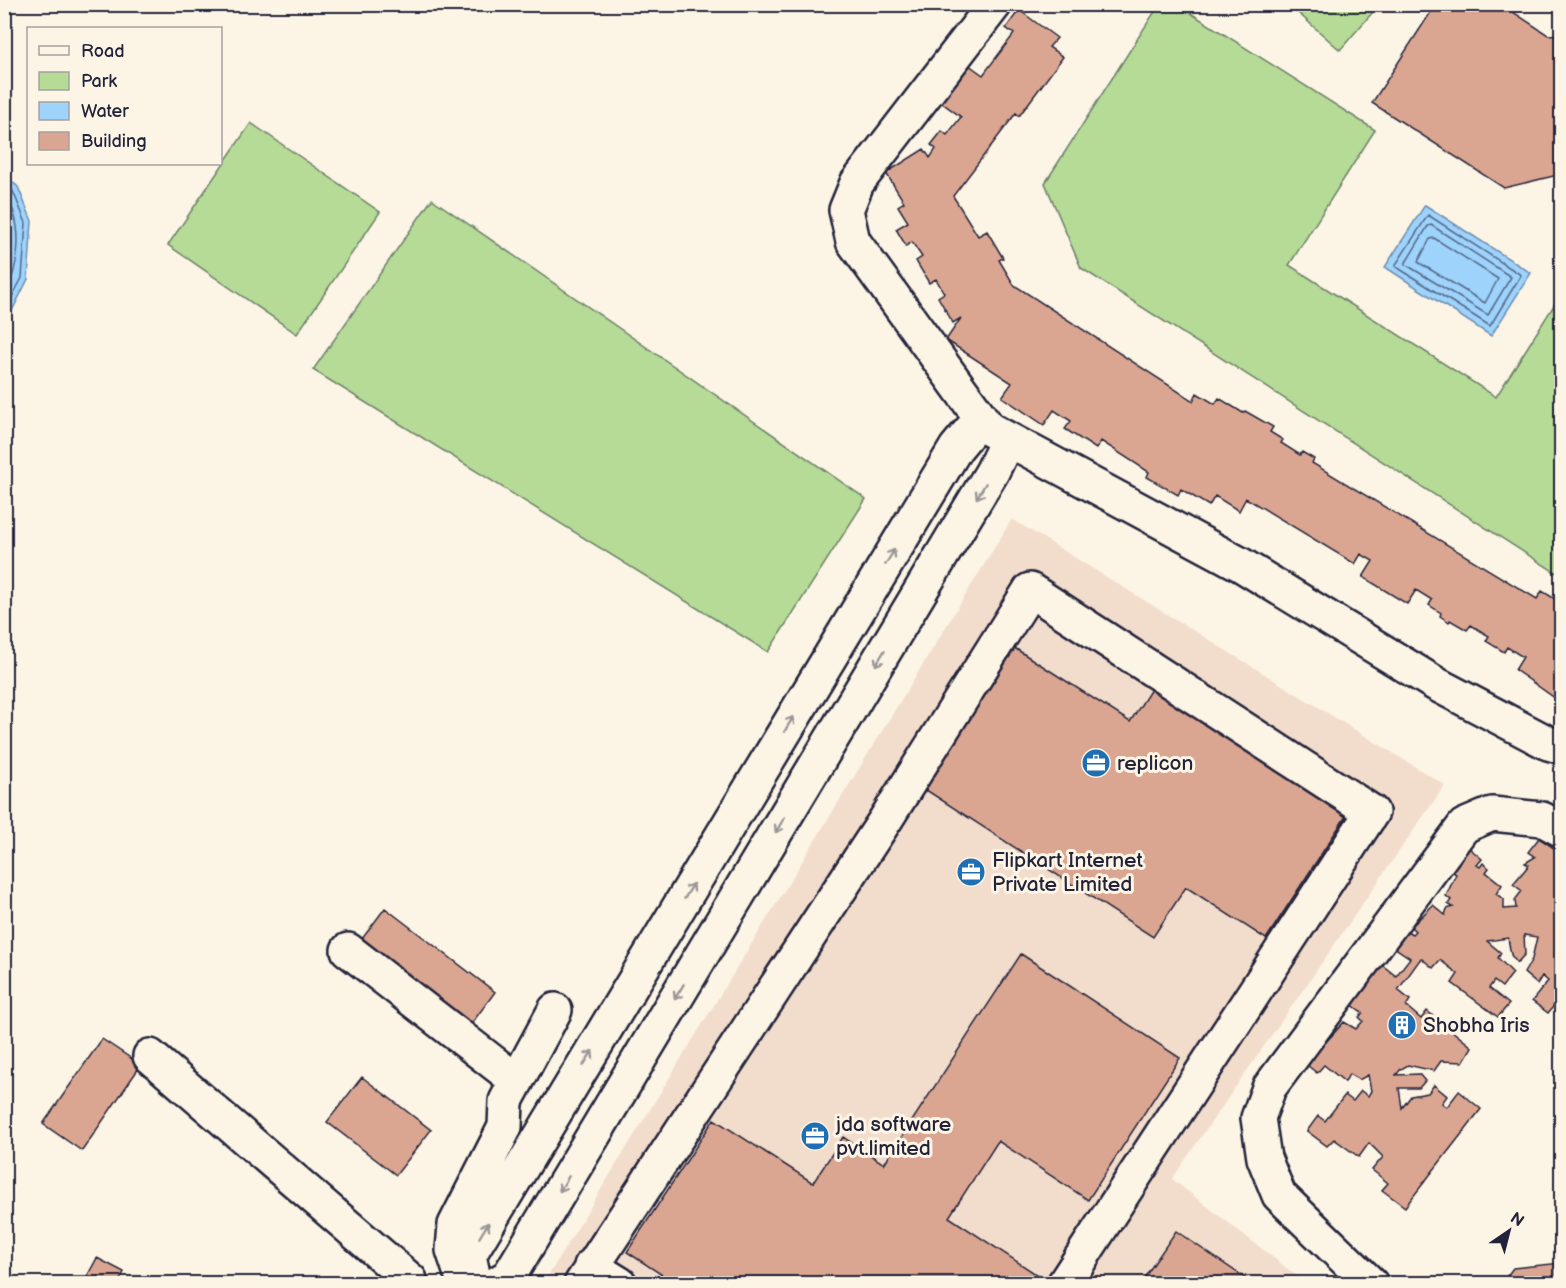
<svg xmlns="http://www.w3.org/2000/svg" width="1566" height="1288" font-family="'Balsamiq Sans',sans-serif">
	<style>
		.built { fill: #f2ddcc }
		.green { fill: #b5db97; stroke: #6c7e69; stroke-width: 1.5 }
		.water { fill: #9ed3fc; stroke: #6c8caf; stroke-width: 1.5 }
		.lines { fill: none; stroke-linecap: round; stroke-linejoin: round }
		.shore { stroke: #546988; stroke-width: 1.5 }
		.building { fill: #dba691; stroke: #22223b; stroke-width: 1.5 }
		.minor-casing { stroke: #22223b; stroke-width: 38 }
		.minor { stroke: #fcf5e5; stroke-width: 33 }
		.oneway { stroke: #9a9698 }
		.labels { text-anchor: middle; stroke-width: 6; stroke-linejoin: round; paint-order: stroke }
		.poi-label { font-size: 21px; fill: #22223b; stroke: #fcf5e5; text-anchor: start }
	</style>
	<rect width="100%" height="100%" fill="#fcf5e5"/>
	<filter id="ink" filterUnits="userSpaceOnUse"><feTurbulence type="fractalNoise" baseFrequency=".0167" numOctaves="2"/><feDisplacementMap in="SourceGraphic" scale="12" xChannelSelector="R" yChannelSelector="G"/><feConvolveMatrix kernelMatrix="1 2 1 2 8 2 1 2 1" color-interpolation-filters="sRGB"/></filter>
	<g filter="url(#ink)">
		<!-- built -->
		<path class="built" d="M 1012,519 L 1445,785 L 1172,1179 L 1306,1283 L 543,1284 Z"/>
		<!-- green -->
		<path class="green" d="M 1288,4 L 1379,4 L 1379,5 L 1340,50 Z
			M 1159,5 L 1178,5 L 1375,130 L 1289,265 L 1496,397 L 1561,294 L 1561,576 L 1081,268 L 1045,183 Z
			M 251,123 L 380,212 L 297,334 L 168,245 Z
			M 432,199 L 866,499 L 768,652 L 313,370 Z"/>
		<!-- water -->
		<path class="water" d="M 5,175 L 18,187 L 32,221 L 28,279 L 5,325 Z
			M 1425,205 L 1531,273 L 1491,336 L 1385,267 Z"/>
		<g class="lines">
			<!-- shore -->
			<path class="shore" d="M 4,183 L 13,191 L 26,223 L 22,278 L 4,312
				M 4,193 C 25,223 20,266 4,296
				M 4,214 L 9,226 L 4,277
				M 1428,215 L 1521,275 L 1490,326 L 1395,266 Z
				M 1431,225 L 1511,277 L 1488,315 L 1405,264 L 1428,226 Z
				M 1434,238 L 1498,279 L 1485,303 L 1418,262 L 1430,239 Z"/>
		</g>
		<!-- building -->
		<path class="building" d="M 1436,4 L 1501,4 L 1548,35 L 1562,34 L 1562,174 L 1504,188 L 1372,103 Z
			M 1019,10 L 1057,38 L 1049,47 L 1063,57 L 1019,116 L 1016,113 L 953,196 L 978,236 L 987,231 L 1003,258 L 999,260 L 1014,285 L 1193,401 L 1197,393 L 1215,404 L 1219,398 L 1243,413 L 1245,411 L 1273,427 L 1270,432 L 1283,440 L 1281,443 L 1300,455 L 1302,452 L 1314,459 L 1312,463 L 1537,599 L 1542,591 L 1562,603 L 1562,703 L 1515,670 L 1523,657 L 1507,647 L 1504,652 L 1486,641 L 1489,636 L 1471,625 L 1467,630 L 1450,620 L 1449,622 L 1440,616 L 1441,613 L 1429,605 L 1432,600 L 1416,590 L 1407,604 L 1363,577 L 1373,561 L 1361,554 L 1355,564 L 1246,498 L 1239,511 L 1215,496 L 1209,506 L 1181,489 L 1178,495 L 1147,477 L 1149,472 L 1101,441 L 1096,449 L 1065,429 L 1071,421 L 1054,410 L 1044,425 L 1002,397 L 1012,383 L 946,340 L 961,318 L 953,323 L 938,297 L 944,293 L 936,279 L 929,283 L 916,261 L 922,257 L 912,242 L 906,246 L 896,229 L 908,222 L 898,206 L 904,202 L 886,173 L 924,149 L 930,158 L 936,149 L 931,145 L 942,131 L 947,135 L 961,117 L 941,102 L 969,65 L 983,75 L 1014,34 L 1006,28 Z
			M 1013,647 L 1130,722 L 1153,686 L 1348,813 L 1266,939 L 1186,887 L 1153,937 L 923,788 Z
			M 1539,838 L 1562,854 L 1556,864 L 1562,867 L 1562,996 L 1548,1013 L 1532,1001 L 1548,981 L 1542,976 L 1537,984 L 1524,973 L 1532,959 L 1537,937 L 1524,935 L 1525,954 L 1517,963 L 1511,955 L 1508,938 L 1487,941 L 1501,953 L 1498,958 L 1513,973 L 1502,987 L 1494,981 L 1489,988 L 1509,1004 L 1498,1017 L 1452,983 L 1458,974 L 1440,960 L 1433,968 L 1421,958 L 1398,990 L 1410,1000 L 1406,1006 L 1421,1019 L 1427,1011 L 1472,1047 L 1463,1062 L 1441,1061 L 1434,1071 L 1408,1065 L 1401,1069 L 1396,1075 L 1419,1074 L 1425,1081 L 1419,1088 L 1399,1088 L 1402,1108 L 1411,1096 L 1428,1093 L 1434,1085 L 1447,1096 L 1442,1103 L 1447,1107 L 1459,1091 L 1481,1109 L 1405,1207 L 1382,1190 L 1388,1183 L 1372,1170 L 1383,1157 L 1369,1143 L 1359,1157 L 1334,1139 L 1327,1146 L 1307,1131 L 1318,1116 L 1325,1121 L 1345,1095 L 1353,1101 L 1361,1091 L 1368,1096 L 1371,1091 L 1368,1075 L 1359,1080 L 1349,1074 L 1345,1082 L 1324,1065 L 1317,1073 L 1298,1058 L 1317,1034 L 1326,1042 L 1344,1022 L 1356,1029 L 1363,1021 L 1359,1017 L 1363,1013 L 1351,1004 L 1382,965 L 1396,976 L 1410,958 L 1394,947 L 1407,931 L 1412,934 L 1415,931 L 1411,927 L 1433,905 L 1445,915 L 1447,909 L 1453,907 L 1448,904 L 1451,900 L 1446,896 L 1456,874 L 1448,869 L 1467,846 L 1482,859 L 1477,865 L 1480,867 L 1483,863 L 1489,868 L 1486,872 L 1502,885 L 1496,894 L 1504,899 L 1504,909 L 1516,908 L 1515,900 L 1522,891 L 1513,884 L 1529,865 L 1525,863 L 1535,857 L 1528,852 Z
			M 385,908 L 495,992 L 466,1031 L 356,947 Z
			M 1021,954 L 1180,1058 L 1088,1200 L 998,1141 L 949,1217 L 1039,1276 L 1034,1284 L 676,1284 L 627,1252 L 714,1119 L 813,1183 L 843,1137 L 884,1164 Z
			M 102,1039 L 141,1065 L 82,1151 L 43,1124 Z
			M 362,1077 L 431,1130 L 396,1175 L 327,1122 Z
			M 1176,1231 L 1254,1284 L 1140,1284 Z
			M 97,1258 L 124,1272 L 118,1284 L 83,1284 Z
			M 1562,1263 L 1562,1284 L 1507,1284 L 1507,1276 L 1513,1268 Z"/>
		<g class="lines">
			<!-- minor casing -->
			<g class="minor-casing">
				<path id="minor" d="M 995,4 L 857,183 L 846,210 L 853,241 L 989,429 L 1240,564 L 1436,684 L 1548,743 L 1562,747
					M 348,950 L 517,1081
					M 150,1056 L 410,1280 L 410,1284
					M 591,1266 L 620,1284
					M 464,1275 L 460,1271 L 453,1250 L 455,1225 L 505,1127 L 506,1101 L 555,1010
					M 475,1284 L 469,1255 L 956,448 L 981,418
					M 496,1284 L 509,1276 L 992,472 L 1008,439
					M 581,1284 L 886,819 L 1030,590 L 1372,812 L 1064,1284
					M 1371,1284 L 1279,1195 L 1264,1158 L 1258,1118 L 1269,1088 L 1464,826 L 1492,814 L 1542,819 L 1562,830"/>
			</g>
			<!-- minor -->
			<use href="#minor" class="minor"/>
		</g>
		<!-- one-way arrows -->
		<defs><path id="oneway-shaft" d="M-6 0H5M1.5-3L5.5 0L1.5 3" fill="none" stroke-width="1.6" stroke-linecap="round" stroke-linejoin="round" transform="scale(1.5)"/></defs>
		<g class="oneway">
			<use href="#oneway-shaft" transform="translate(981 491) rotate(121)"/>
			<use href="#oneway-shaft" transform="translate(890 557) rotate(-59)"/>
			<use href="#oneway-shaft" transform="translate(880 658) rotate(121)"/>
			<use href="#oneway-shaft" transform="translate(789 724) rotate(-59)"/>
			<use href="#oneway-shaft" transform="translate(780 825) rotate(121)"/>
			<use href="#oneway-shaft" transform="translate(689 891) rotate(-59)"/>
			<use href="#oneway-shaft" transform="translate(679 992) rotate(121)"/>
			<use href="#oneway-shaft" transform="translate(588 1058) rotate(-59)"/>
			<use href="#oneway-shaft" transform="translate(564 1184) rotate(121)"/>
			<use href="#oneway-shaft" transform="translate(484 1230) rotate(-59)"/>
		</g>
	</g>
	<!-- icons -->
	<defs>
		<g id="office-disc" transform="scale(1.5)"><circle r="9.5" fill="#1f6fb2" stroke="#fcf5e5"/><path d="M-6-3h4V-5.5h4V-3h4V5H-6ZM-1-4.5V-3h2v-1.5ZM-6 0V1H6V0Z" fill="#fff"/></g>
		<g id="building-disc" transform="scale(1.5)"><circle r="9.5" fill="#1f6fb2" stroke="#fcf5e5"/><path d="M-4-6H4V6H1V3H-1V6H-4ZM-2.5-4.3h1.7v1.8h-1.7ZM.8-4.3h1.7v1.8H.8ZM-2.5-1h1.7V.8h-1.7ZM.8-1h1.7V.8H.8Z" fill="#fff"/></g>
	</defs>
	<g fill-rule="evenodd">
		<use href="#office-disc" x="1096" y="763"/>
		<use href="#office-disc" x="971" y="872"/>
		<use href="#building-disc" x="1402" y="1025"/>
		<use href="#office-disc" x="815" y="1136"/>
	</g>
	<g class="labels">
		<!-- poi labels -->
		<g class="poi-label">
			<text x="1117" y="770">replicon</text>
			<text x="992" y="867">Flipkart Internet<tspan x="992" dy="24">Private Limited</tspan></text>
			<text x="1423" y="1032">Shobha Iris</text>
			<text x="836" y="1131">jda software<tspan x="836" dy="24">pvt.limited</tspan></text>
		</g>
	</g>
	<!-- margin -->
	<rect width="1566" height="1288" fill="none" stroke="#fcf5e5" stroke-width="24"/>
	<rect x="12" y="12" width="1542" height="1264" fill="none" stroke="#22223b" stroke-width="2" filter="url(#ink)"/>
	<!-- legend -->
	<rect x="27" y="27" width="195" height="138" fill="#fcf5e5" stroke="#a5a1a1" stroke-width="1.5"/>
	<rect x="39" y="46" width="30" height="9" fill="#fcf5e5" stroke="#a5a1a1" stroke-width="1.5"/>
	<text x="81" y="57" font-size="18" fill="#22223b">Road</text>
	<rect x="39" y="72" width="30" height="18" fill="#b5db97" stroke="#a5a1a1" stroke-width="1.5"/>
	<text x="81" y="87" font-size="18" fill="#22223b">Park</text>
	<rect x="39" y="102" width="30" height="18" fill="#9ed3fc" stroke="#a5a1a1" stroke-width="1.5"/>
	<text x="81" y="117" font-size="18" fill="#22223b">Water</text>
	<rect x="39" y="132" width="30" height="18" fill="#dba691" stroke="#a5a1a1" stroke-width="1.5"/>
	<text x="81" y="147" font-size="18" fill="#22223b">Building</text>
	<!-- north arrow -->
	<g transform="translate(1509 1231) rotate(35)" stroke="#fcf5e5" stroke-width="4.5" paint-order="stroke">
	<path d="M0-4.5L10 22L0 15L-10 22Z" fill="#22223b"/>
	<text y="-9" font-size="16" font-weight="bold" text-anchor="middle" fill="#22223b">N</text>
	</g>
</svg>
